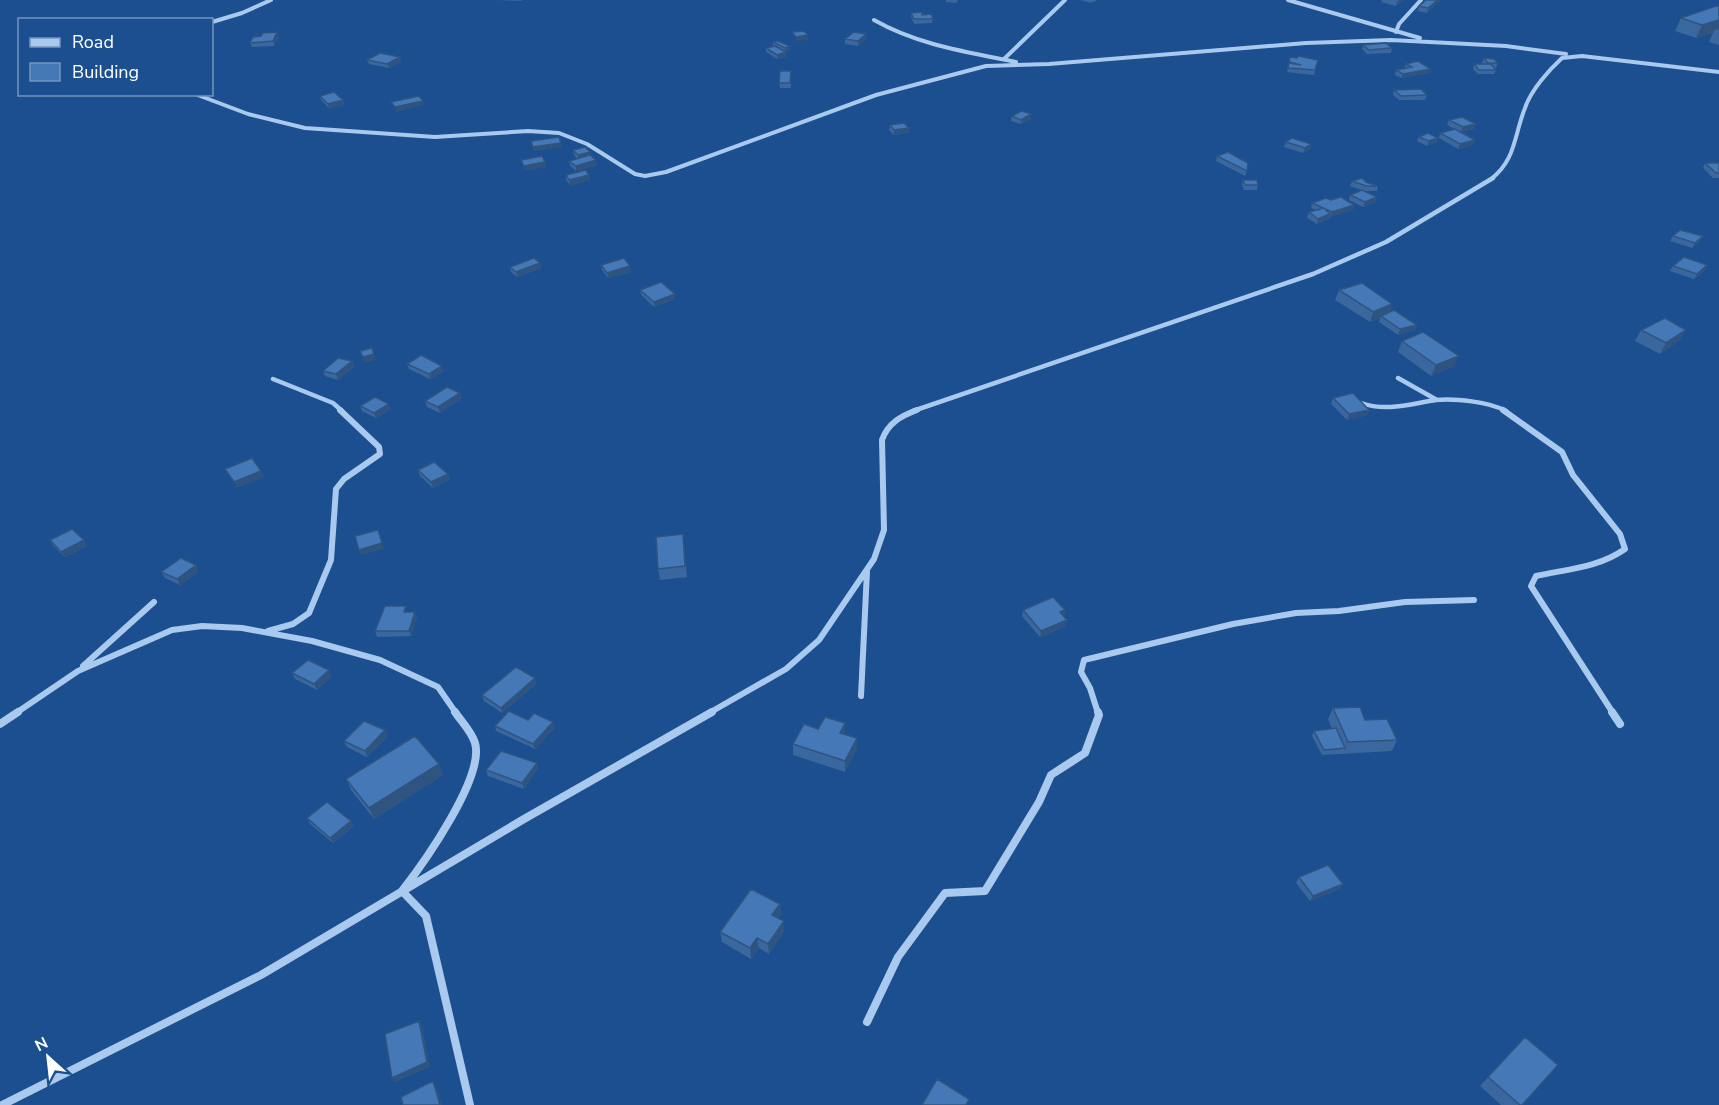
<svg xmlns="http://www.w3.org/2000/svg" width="1719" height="1105" font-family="'Nunito Sans',sans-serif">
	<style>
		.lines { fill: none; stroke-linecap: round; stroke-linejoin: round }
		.street-far3 { stroke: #a9c9ee; stroke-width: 4 }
		.street-far2 { stroke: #a9c9ee; stroke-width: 4.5 }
		.street-far1 { stroke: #a9c9ee; stroke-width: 6 }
		.street { stroke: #a9c9ee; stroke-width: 8 }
		.wall { fill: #3a679d }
		.shaded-wall { fill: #305480 }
		.building { fill: #4478b7; stroke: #305480; stroke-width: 1.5 }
	</style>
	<rect width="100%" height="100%" fill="#1b4f8f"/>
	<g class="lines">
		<!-- street-far3 -->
		<path class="street-far3" d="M 1288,0 L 1420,38
			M 874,20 C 918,45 967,52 1016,62
			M 212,22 L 242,13 L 271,0
			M 1396,32 L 1399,24 L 1421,0
			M 1004,59 L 1065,0
			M 195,94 L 248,114 L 305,128 L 435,137 L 528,131 L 559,133 L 587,144 L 635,174 L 645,176 L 666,172 L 876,95 L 986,66 L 1049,64 L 1306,43 L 1391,40 L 1506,46 L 1566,54
			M 1491,179 C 1516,160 1514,135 1525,108 C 1531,90 1549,70 1562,58 L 1582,56 L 1719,72"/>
		<!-- street-far2 -->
		<path class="street-far2" d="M 1398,378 L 1437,400
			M 273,379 L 333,403 L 342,411
			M 1361,403 C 1386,412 1410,404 1436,400 C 1454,398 1490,402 1506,411
			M 913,411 L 1313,274 L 1386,242 L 1493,178"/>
		<!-- street-far1 -->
		<path class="street-far1" d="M 1503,410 L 1562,452 L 1573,475 L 1620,534 L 1625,549 C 1598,568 1567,569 1536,576 L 1531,586 L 1613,713
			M 268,631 L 293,624 L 309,613 L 331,560 L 336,489 L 344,479 L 380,454 L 379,447 L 340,410
			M 83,666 L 154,602
			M 861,696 L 867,571
			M 16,713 L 78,671 L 172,630 L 202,626 L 242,628 L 312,641 L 380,660 L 438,687 L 456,713
			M 709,713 L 786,669 L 819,640 L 874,559 L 884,530 L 882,440 C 888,423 901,416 917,410
			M 1098,713 L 1090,688 L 1081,672 L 1084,660 L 1233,624 L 1296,613 L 1339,611 L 1405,602 L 1474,600"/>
		<!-- street -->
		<path class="street" d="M 455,712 C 461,721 472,732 475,743 C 485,777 423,864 402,891 L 426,916 L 470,1105
			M 1612,712 L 1620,724
			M 0,724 L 18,712
			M 867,1022 L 898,957 L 945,893 L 985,891 L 1039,802 L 1051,775 L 1085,753 L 1099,715 L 1098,712
			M 2,1105 L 261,975 L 524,819 L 712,712"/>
	</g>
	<!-- wall -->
	<path class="wall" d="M 497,0 L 522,0 L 521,1 Z
		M 946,0 L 958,0 L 956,3 L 946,2 Z
		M 1080,0 L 1097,0 L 1091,3 Z
		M 1382,0 L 1403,0 L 1396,6 L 1381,2 Z
		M 1426,0 L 1441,0 L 1427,13 L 1418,11 L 1419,6 Z
		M 1719,5 L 1719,45 L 1709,42 L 1713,33 L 1696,38 L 1675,31 L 1681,18 Z
		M 911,13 L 922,15 L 933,19 L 932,23 L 914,24 L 911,17 Z
		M 866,34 L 866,39 L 858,46 L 845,44 L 845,39 Z
		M 261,36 L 279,37 L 274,46 L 252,47 L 250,43 Z
		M 773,42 L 790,46 L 790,50 L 785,52 L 786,57 L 777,59 L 766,52 L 766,48 L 773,46 Z
		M 1363,45 L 1392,48 L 1391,53 L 1367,54 L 1362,49 Z
		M 400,57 L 401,62 L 389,68 L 369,64 L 367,60 Z
		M 1290,57 L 1318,60 L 1314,75 L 1287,72 Z
		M 1484,58 L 1498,63 L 1496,68 L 1494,68 L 1496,70 L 1494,74 L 1478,74 L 1473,69 L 1474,64 L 1483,64 L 1482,63 Z
		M 1406,64 L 1429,73 L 1401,78 L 1395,75 L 1396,70 L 1404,68 Z
		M 791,71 L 791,88 L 780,88 L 779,83 Z
		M 1394,90 L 1427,95 L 1425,100 L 1399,100 L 1393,95 Z
		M 320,96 L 343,100 L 344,105 L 329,108 L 321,100 Z
		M 1031,114 L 1031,119 L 1021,124 L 1011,121 L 1012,116 Z
		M 1449,120 L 1474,129 L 1461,132 L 1447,125 Z
		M 890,125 L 909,132 L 894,135 L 889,130 Z
		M 1440,133 L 1473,145 L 1458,149 L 1439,138 Z
		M 1419,137 L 1438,138 L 1436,142 L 1427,146 L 1417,141 Z
		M 1286,142 L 1311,144 L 1310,149 L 1303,153 L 1284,147 Z
		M 573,150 L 590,156 L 597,165 L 576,171 L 570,166 L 569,161 L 577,159 L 574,155 Z
		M 1217,156 L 1247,171 L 1245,176 L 1216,161 Z
		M 1705,163 L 1719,163 L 1719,178 L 1713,178 L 1703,168 Z
		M 566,175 L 589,175 L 590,180 L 570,185 L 566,180 Z
		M 1243,180 L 1258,185 L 1257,190 L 1244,190 L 1242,185 Z
		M 1352,181 L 1366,182 L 1378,186 L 1377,191 L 1364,191 L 1350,186 Z
		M 1350,195 L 1375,202 L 1363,207 L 1349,200 Z
		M 1312,203 L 1353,210 L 1330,217 L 1329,219 L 1317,224 L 1307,218 L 1309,212 L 1316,210 L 1311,208 Z
		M 1673,236 L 1703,236 L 1700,241 L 1692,248 L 1670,241 Z
		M 601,265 L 631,272 L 608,278 L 602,270 Z
		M 1673,266 L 1704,271 L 1694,279 L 1670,271 Z
		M 510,267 L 542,268 L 517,277 L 511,272 Z
		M 640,290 L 675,299 L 654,307 L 641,295 Z
		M 1339,290 L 1392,304 L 1389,313 L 1417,325 L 1415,330 L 1398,335 L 1379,322 L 1380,318 L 1370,322 L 1335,300 Z
		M 1641,330 L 1686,330 L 1680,340 L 1660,354 L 1635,341 Z
		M 1402,341 L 1454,366 L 1431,376 L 1398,352 Z
		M 352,361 L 354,367 L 338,380 L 325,376 L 323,371 Z
		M 407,364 L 442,366 L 444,371 L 430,379 L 409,369 Z
		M 462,398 L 440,413 L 427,407 L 425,401 Z
		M 1333,398 L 1369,410 L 1367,415 L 1347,420 L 1331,404 Z
		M 360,406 L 391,409 L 376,418 L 362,411 Z
		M 418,470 L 448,474 L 450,479 L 433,488 L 420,476 Z
		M 683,534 L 687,577 L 660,580 L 658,569 Z
		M 50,540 L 87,546 L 65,557 L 53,546 Z
		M 199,571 L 180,585 L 165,578 L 161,572 Z
		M 1023,610 L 1065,610 L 1064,615 L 1063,616 L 1066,626 L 1040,637 L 1022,616 Z
		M 408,612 L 417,617 L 411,636 L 377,637 L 375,631 Z
		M 292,673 L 332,676 L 317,690 L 295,679 Z
		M 535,678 L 536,684 L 502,713 L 484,701 L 482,695 Z
		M 1333,708 L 1365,720 L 1397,740 L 1392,751 L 1322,755 L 1312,736 L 1314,731 L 1332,729 L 1328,719 Z
		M 528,720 L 555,728 L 535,749 L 496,731 L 495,726 Z
		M 818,729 L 845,734 L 857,749 L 845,772 L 793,755 L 793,744 Z
		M 388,736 L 367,757 L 347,747 L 344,741 Z
		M 537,763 L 538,768 L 524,789 L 488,776 L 486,770 Z
		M 443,775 L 374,819 L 351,790 L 346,779 Z
		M 307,818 L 351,821 L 354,826 L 333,843 L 310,824 Z
		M 1299,877 L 1340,889 L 1310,901 L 1296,883 Z
		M 780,904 L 781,915 L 778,918 L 784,921 L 784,931 L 769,954 L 759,948 L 751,959 L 722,942 L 720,932 Z
		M 1525,1037 L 1522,1105 L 1501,1105 L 1480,1086 Z"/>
	<!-- shaded-wall -->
	<path class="shaded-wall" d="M 1399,0 L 1403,0 L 1396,6 L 1397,2 Z
		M 1438,0 L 1441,0 L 1427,13 L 1428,8 Z
		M 1719,20 L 1719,30 L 1715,29 L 1713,33 L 1696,38 L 1702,25 Z
		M 277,32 L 279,37 L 274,46 L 273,41 Z
		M 866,34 L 866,39 L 858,46 L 858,41 Z
		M 808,35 L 808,40 L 796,41 L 796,37 Z
		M 790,46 L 790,50 L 785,52 L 785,48 Z
		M 786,52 L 786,57 L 777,59 L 777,55 Z
		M 400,57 L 401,62 L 389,68 L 387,64 Z
		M 1431,69 L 1429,73 L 1401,78 L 1403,74 Z
		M 343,100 L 344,105 L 329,108 L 328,104 Z
		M 423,101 L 424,105 L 396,112 L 395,107 Z
		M 1031,114 L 1031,119 L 1021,124 L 1021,120 Z
		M 1476,124 L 1474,129 L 1461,132 L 1463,127 Z
		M 909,128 L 909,132 L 894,135 L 894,130 Z
		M 1438,138 L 1436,142 L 1427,146 L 1429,141 Z
		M 1475,140 L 1473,145 L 1458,149 L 1460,144 Z
		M 561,143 L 562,147 L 534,151 L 533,147 Z
		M 1311,144 L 1310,149 L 1303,153 L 1305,148 Z
		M 590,152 L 591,157 L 578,160 L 578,155 Z
		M 596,160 L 597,165 L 576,171 L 576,166 Z
		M 545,162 L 546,167 L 525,171 L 524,166 Z
		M 589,175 L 590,180 L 570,185 L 569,180 Z
		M 1377,197 L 1375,202 L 1363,207 L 1365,202 Z
		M 1354,205 L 1353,210 L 1330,217 L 1332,212 Z
		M 1330,214 L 1329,219 L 1317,224 L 1318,219 Z
		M 1703,236 L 1700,241 L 1692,248 L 1695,243 Z
		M 540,263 L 542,268 L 517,277 L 516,272 Z
		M 1707,265 L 1704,271 L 1694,279 L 1697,274 Z
		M 630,266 L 631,272 L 608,278 L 607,273 Z
		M 675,294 L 675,299 L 654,307 L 654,302 Z
		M 1392,304 L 1388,315 L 1381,316 L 1380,318 L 1370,322 L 1373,312 Z
		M 1417,325 L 1415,330 L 1398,335 L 1400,329 Z
		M 1686,330 L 1680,340 L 1660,354 L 1666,343 Z
		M 374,354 L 376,360 L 365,363 L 363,357 Z
		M 1459,356 L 1454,366 L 1431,376 L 1436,365 Z
		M 352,361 L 354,367 L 338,380 L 336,374 Z
		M 442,366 L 444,371 L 430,379 L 429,374 Z
		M 460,393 L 462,398 L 440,413 L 438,407 Z
		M 389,404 L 391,409 L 376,418 L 374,413 Z
		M 1369,410 L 1367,415 L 1347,420 L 1349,414 Z
		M 261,471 L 264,477 L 237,488 L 234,482 Z
		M 448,474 L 450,479 L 433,488 L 431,482 Z
		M 378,530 L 384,549 L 361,555 L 359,550 Z
		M 84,540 L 87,546 L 65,557 L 61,552 Z
		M 196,565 L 199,571 L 180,585 L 177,579 Z
		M 1065,610 L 1064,615 L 1059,618 L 1060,612 Z
		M 415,612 L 417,617 L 411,636 L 409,631 Z
		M 1067,620 L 1066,626 L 1040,637 L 1041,631 Z
		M 329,670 L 332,676 L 317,690 L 314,684 Z
		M 535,678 L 536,684 L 502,713 L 501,708 Z
		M 553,722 L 555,728 L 535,749 L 533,744 Z
		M 845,723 L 845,734 L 840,733 Z
		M 385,730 L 388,736 L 367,757 L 365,751 Z
		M 857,738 L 857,749 L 845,772 L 845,761 Z
		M 537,763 L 538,768 L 524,789 L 522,783 Z
		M 439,764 L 443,775 L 374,819 L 369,808 Z
		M 351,821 L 354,826 L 333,843 L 330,838 Z
		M 1343,884 L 1340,889 L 1310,901 L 1313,896 Z
		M 780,904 L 781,915 L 773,925 L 772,915 Z
		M 784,921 L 784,931 L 769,954 L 768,944 Z
		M 757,938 L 759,948 L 751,959 L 750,948 Z
		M 419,1021 L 422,1025 L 430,1067 L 395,1082 L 392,1078 Z
		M 433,1081 L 436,1086 L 442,1105 L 440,1105 Z"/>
	<!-- building -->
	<path class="building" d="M 1426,0 L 1438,0 L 1428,8 L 1419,6 Z
		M 1719,5 L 1719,20 L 1702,25 L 1681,18 Z
		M 922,12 L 922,15 L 931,14 L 933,19 L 914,19 L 911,13 Z
		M 804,31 L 808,35 L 796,37 L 792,32 Z
		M 277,32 L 273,41 L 250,43 L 253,37 L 261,36 L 263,33 Z
		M 854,32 L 866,34 L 858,41 L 845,39 Z
		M 778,41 L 790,46 L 785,48 L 773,42 Z
		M 1386,43 L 1392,48 L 1369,50 L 1363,45 Z
		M 775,46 L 786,52 L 777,55 L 766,48 Z
		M 380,53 L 400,57 L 387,64 L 367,60 Z
		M 1298,56 L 1318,60 L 1315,70 L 1288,68 L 1289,63 L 1301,65 L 1289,62 L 1290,57 L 1297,58 Z
		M 1484,58 L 1494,59 L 1498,63 L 1488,63 Z
		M 1418,61 L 1431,69 L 1403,74 L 1396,70 L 1412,67 L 1406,64 Z
		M 1474,64 L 1491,64 L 1496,70 L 1479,70 Z
		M 780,71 L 791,71 L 790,83 L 779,83 Z
		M 1421,89 L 1427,95 L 1401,96 L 1394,90 Z
		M 334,92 L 343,100 L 328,104 L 320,96 Z
		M 419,96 L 423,101 L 395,107 L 391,102 Z
		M 1022,111 L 1031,114 L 1021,120 L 1012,116 Z
		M 1462,117 L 1476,124 L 1463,127 L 1449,120 Z
		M 904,123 L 909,128 L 894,130 L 890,125 Z
		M 1455,129 L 1475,140 L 1460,144 L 1440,133 Z
		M 1428,133 L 1438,138 L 1429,141 L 1419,137 Z
		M 559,137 L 561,143 L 533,147 L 531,141 Z
		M 1292,138 L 1311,144 L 1305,148 L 1286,142 Z
		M 585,147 L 590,152 L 578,155 L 573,150 Z
		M 1228,152 L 1248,163 L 1247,171 L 1217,156 Z
		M 590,155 L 596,160 L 576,166 L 569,161 Z
		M 542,156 L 545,162 L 524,166 L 521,160 Z
		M 1705,163 L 1719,163 L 1719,173 L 1716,173 Z
		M 586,170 L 589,175 L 569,180 L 566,175 Z
		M 1362,178 L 1366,182 L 1378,186 L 1366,186 L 1352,181 Z
		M 1243,180 L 1257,180 L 1258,185 L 1245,185 Z
		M 1362,190 L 1377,197 L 1365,202 L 1350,195 Z
		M 1341,197 L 1354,205 L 1332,212 L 1312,203 L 1326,198 L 1331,200 Z
		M 1324,208 L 1330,214 L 1318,219 L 1309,212 Z
		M 1680,230 L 1703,236 L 1695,243 L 1673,236 Z
		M 1684,257 L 1707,265 L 1697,274 L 1673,266 Z
		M 534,258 L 540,263 L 516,272 L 510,267 Z
		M 624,258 L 630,266 L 607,273 L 601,265 Z
		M 661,282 L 675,294 L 654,302 L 640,290 Z
		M 1362,283 L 1392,304 L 1373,312 L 1339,290 Z
		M 1394,310 L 1417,325 L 1400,329 L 1381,316 Z
		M 1665,318 L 1686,330 L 1666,343 L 1641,330 Z
		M 1423,332 L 1459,356 L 1436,365 L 1402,341 Z
		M 372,348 L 374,354 L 363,357 L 360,351 Z
		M 421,355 L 442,366 L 429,374 L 407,364 Z
		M 338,358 L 352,361 L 336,374 L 323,371 Z
		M 447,387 L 460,393 L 438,407 L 425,401 Z
		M 1353,393 L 1369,410 L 1349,414 L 1333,398 Z
		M 375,397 L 389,404 L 374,413 L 360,406 Z
		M 252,458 L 261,471 L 234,482 L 225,469 Z
		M 434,462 L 448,474 L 431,482 L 418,470 Z
		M 72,529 L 84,540 L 61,552 L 50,540 Z
		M 378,530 L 382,543 L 359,550 L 355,536 Z
		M 683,534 L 685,566 L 658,569 L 656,537 Z
		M 181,558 L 196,565 L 177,579 L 161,572 Z
		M 1053,597 L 1065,610 L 1060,612 L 1067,620 L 1041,631 L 1023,610 Z
		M 385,606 L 406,606 L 404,612 L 415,612 L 409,631 L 375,631 Z
		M 308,660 L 329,670 L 314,684 L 292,673 Z
		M 516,667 L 535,678 L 501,708 L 482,695 Z
		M 1360,707 L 1365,720 L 1387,719 L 1397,740 L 1348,742 L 1333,708 Z
		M 509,711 L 528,720 L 534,713 L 553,722 L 533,744 L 495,726 Z
		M 825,717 L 845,723 L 840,733 L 857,738 L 845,761 L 793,744 L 804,724 L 818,729 Z
		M 364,721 L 385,730 L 365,751 L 344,741 Z
		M 1336,728 L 1345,748 L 1324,750 L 1314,731 Z
		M 415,736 L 439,764 L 369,808 L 346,779 Z
		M 501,751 L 537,763 L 522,783 L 486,770 Z
		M 327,802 L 351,821 L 330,838 L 307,818 Z
		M 1328,865 L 1343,884 L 1313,896 L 1299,877 Z
		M 751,889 L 780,904 L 772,915 L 784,921 L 768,944 L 757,938 L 750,948 L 720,932 Z
		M 419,1021 L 427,1062 L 392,1078 L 385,1034 Z
		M 1525,1037 L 1558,1065 L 1522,1105 L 1520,1105 L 1488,1077 Z
		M 937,1079 L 969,1099 L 966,1105 L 922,1105 Z
		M 433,1081 L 440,1105 L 403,1105 L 401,1097 Z"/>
	<!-- legend -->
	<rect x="18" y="18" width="195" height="78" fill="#1b4f8f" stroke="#7695bc" stroke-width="1.5"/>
	<rect x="30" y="38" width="30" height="9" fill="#a9c9ee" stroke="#7695bc" stroke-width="1.5"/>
	<text x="72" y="48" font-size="18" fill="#ffffff">Road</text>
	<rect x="30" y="63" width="30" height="18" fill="#4478b7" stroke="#7695bc" stroke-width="1.5"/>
	<text x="72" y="78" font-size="18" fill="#ffffff">Building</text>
	<!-- north arrow -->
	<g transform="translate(48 1057) rotate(333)" stroke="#1b4f8f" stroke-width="4.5" paint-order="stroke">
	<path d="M0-4.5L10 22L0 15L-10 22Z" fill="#ffffff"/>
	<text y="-9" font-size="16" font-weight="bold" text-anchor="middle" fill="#ffffff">N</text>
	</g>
</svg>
